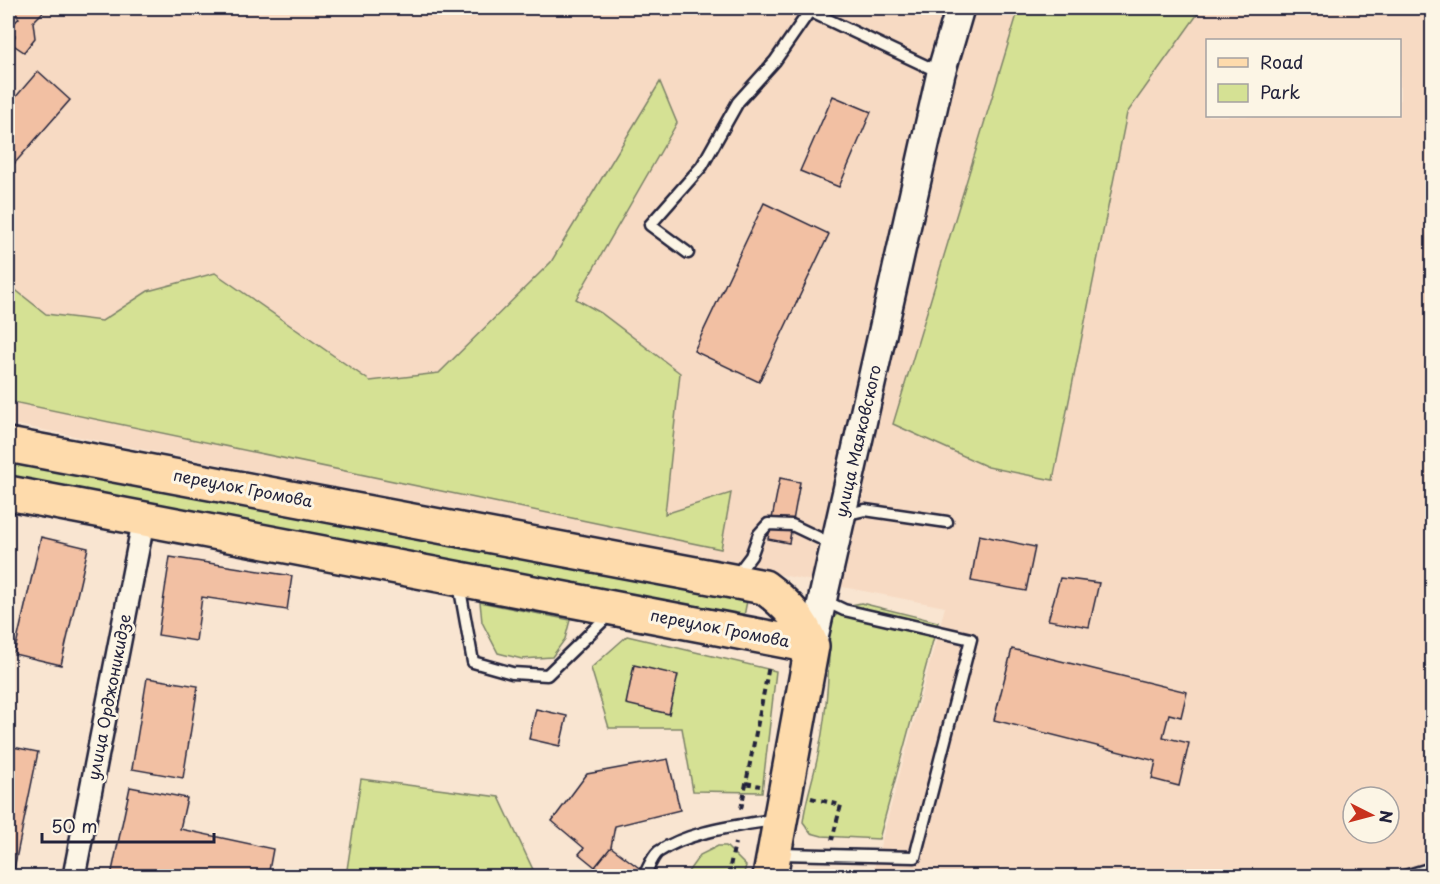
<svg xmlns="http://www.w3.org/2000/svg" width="1440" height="884" font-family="'Playpen Sans',sans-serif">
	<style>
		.built { fill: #f7dac3; fill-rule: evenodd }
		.green { fill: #d5e194; stroke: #7c8268; stroke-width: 1.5 }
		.building { fill: #f2c0a3; stroke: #22223b; stroke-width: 1.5 }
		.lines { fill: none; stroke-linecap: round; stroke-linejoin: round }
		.service-casing { stroke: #22223b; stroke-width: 15 }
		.minor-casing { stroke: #22223b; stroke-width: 26 }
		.tertiary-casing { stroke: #22223b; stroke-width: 32 }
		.primary-casing { stroke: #22223b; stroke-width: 38 }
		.path { stroke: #22223b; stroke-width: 4; stroke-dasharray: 6 4.5; stroke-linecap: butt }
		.service { stroke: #fcf5e5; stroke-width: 10 }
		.minor { stroke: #fcf5e5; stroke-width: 21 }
		.tertiary { stroke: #fcf5e5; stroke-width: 27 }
		.primary { stroke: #fedbac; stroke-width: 33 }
		.labels { text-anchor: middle; stroke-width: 6; stroke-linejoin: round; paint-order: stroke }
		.street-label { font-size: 16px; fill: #22223b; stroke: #fcf5e5 }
	</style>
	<rect width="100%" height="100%" fill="#f9e5d1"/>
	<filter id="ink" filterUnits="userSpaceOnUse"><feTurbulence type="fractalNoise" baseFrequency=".0167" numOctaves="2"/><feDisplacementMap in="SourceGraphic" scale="12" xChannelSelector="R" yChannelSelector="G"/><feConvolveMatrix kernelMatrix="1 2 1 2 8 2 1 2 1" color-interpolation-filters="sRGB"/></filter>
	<g filter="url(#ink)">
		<!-- built -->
		<path class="built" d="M 8,8 L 1432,8 L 1432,876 L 872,876 L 945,607 L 8,423 ZM 1208,40 L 1400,40 L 1400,116 L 1208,116 ZM 1353,797 L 1389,797 L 1389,833 L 1353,833 Z"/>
		<!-- green -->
		<path class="green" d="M 1019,8 L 1202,8 L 1127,113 L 1053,480 L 988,467 L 893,424 Z
			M 660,82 L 677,123 L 576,299 L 601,313 L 680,373 L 665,514 L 731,493 L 721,549 L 8,401 L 8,284 L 46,314 L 102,321 L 148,291 L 215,273 L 370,381 L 439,373 L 551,262 Z
			M 8,462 L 747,601 L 743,621 L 8,483 Z
			M 480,602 L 570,620 L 565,639 L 552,657 L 522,659 L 498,653 L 482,622 Z
			M 861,603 L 938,622 L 879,839 L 822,836 L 811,833 L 803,822 C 806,797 815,774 819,750 C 828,707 829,664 830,621 L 846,606 Z
			M 627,636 L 776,671 L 762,792 L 693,791 L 682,728 L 609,728 L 591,668 Z
			M 361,779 L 499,797 L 536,876 L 346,876 Z
			M 718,846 L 726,846 L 746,866 L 743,876 L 685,876 L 700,855 Z"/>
		<!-- building -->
		<path class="building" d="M 8,8 L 47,8 L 33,22 L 35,38 L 24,52 L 12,44 L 15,36 L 8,30 L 19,18 Z
			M 38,71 L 70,100 L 14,164 L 8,158 L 8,106 Z
			M 833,96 L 871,112 L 839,187 L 800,171 Z
			M 764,203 L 829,234 L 759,382 L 694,351 Z
			M 780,478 L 800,482 L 789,543 L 768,539 Z
			M 979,535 L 1035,547 L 1026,591 L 971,581 Z
			M 41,537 L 88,548 L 61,665 L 14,654 Z
			M 170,557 L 292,576 L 287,610 L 202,597 L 196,641 L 158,635 Z
			M 1060,578 L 1099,583 L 1089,627 L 1048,620 Z
			M 1012,649 L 1187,692 L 1181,717 L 1169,714 L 1163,737 L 1189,743 L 1179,786 L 1152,779 L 1156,761 L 994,720 Z
			M 634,665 L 678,675 L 669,714 L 626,704 Z
			M 147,678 L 198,686 L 183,778 L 132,769 Z
			M 536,709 L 567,716 L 560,746 L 529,739 Z
			M 8,746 L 38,752 L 14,869 L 8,868 Z
			M 668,759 L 680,810 L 615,826 L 611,847 L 595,867 L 579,854 L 584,848 L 552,821 L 587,774 Z
			M 130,787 L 187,798 L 180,829 L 273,849 L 268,876 L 111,876 Z
			M 611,847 L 650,876 L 606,876 L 595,867 Z"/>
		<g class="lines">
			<!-- service casing -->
			<g class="service-casing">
				<path id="service" d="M 803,8 L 941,73
					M 688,253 L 650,225 L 702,166 L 738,102 L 775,61 L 809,12
					M 844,515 L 865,510 L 947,522
					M 735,577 L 751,556 L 759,534 L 768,524 L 792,525 L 834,545
					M 459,584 L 473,662 L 512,673 L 547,675 L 611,613
					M 779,854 L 915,857 L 971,639 L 844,610 L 823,600
					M 644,876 C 648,869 652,857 658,852 C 691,830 739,826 777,819
					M 1405,876 L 1432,868"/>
			</g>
			<!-- minor casing -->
			<g class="minor-casing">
				<path id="minor" d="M 74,876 L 144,518"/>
			</g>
			<!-- tertiary casing -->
			<g class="tertiary-casing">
				<path id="tertiary" d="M 812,646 L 941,73 L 960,8"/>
			</g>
			<!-- primary casing -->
			<g class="primary-casing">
				<path id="primary" d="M 8,445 L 764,587 C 787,604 801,619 812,646 L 8,493
					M 770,876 L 812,646"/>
			</g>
			<!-- path -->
			<path class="path" d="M 746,783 L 760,786
				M 811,798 L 841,805 L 832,840
				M 741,809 L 769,666
				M 728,876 L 735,843"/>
			<!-- service -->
			<use href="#service" class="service"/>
			<!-- minor -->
			<use href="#minor" class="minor"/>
			<!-- tertiary -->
			<use href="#tertiary" class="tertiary"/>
			<!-- primary -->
			<use href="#primary" class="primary"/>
		</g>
	</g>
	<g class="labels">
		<!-- street labels -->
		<g class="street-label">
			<text transform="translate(858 441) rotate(-77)" y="6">улица Маяковского</text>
			<text transform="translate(243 488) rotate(11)" y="6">переулок Громова</text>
			<text transform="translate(720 628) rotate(11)" y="6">переулок Громова</text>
			<text transform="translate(109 697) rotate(-79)" y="6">улица Орджоникидзе</text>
		</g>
	</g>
	<!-- margin -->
	<rect width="1440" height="884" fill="none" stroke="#fcf5e5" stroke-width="30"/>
	<rect x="15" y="15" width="1410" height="854" fill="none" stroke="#22223b" stroke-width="2" filter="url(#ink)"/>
	<!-- legend -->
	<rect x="1206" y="39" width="195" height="78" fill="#fcf5e5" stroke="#a5a1a1" stroke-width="1.5"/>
	<rect x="1218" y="58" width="30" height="9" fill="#fedbac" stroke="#a5a1a1" stroke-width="1.5"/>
	<text x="1260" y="69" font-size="18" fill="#22223b">Road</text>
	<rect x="1218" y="84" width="30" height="18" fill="#d5e194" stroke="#a5a1a1" stroke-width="1.5"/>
	<text x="1260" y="99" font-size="18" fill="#22223b">Park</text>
	<!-- north arrow -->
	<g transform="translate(1371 815) rotate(96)"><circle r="28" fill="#fcf5e5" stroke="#a5a1a1" stroke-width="1.5"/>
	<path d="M0-4.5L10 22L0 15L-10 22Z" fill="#c8321e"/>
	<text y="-9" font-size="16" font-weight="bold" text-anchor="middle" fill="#22223b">N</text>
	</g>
	<!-- scale -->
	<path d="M42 833v9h172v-9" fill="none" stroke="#22223b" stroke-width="3"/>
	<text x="51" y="833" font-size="18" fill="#22223b" stroke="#fcf5e5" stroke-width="4.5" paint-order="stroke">50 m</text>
</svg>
